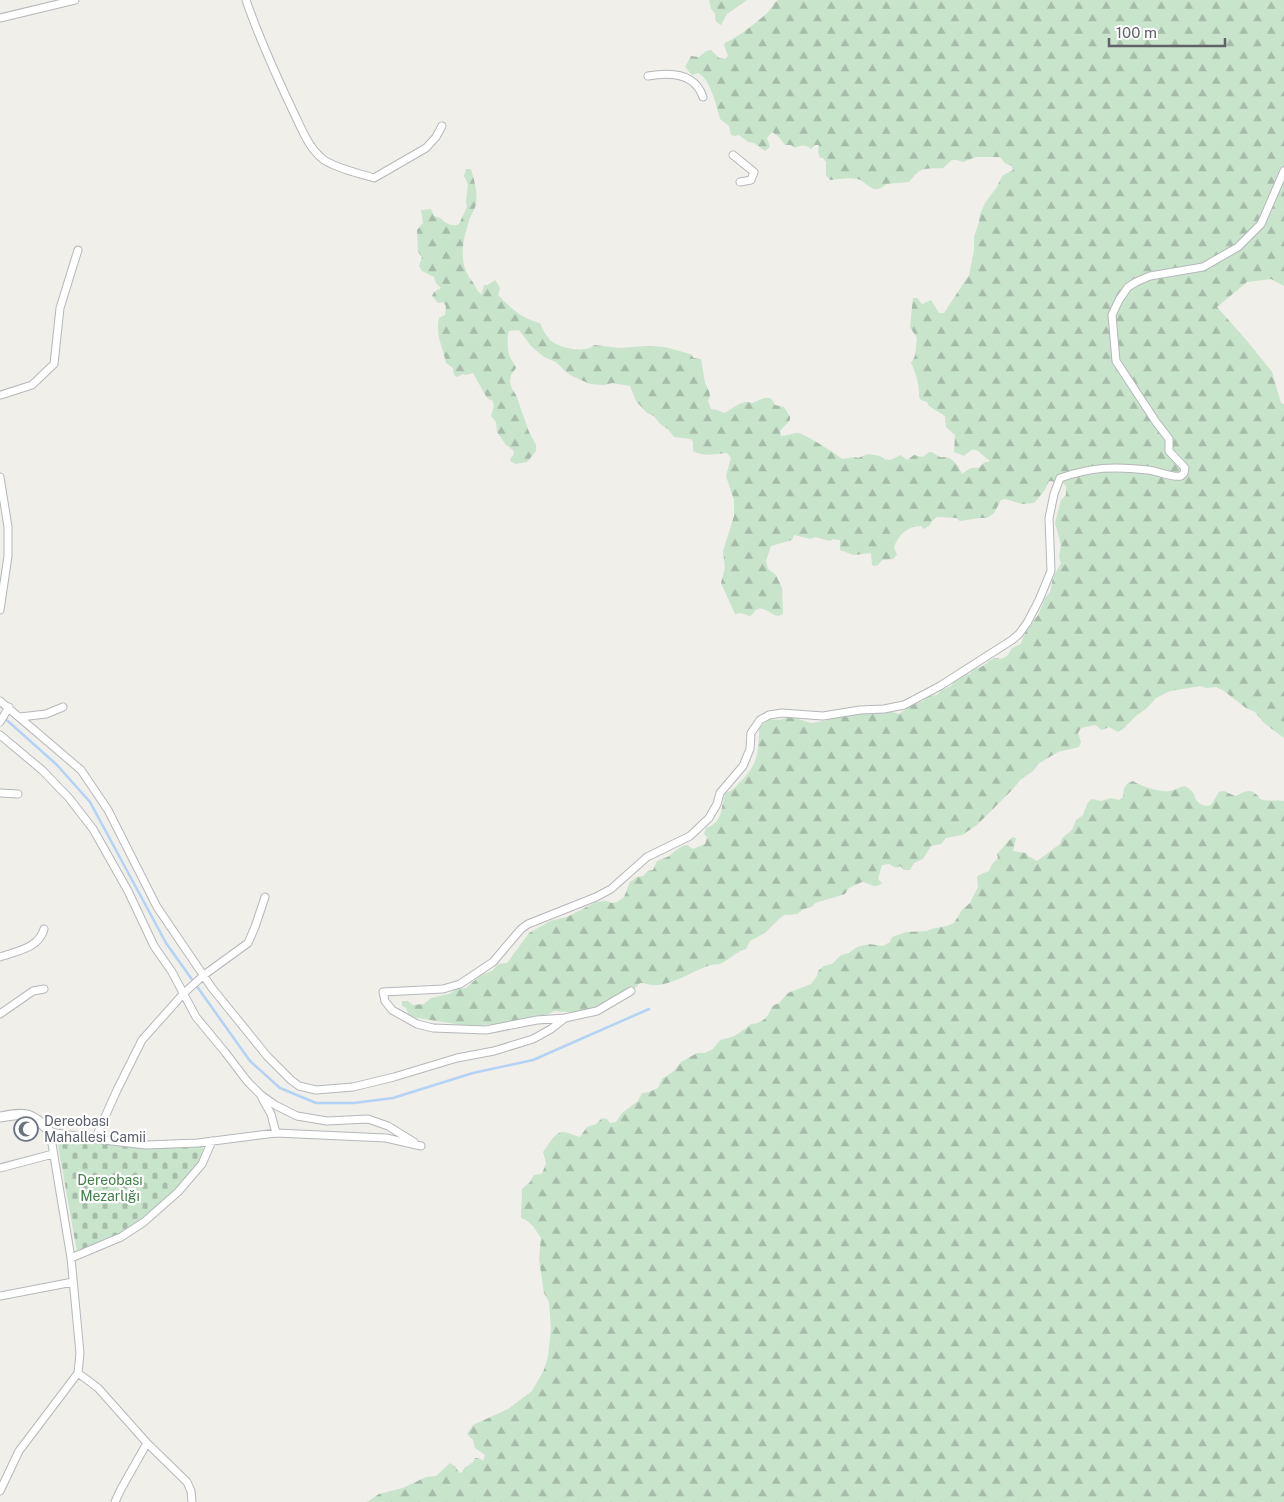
<svg xmlns="http://www.w3.org/2000/svg" width="1284" height="1502" font-family="'Public Sans',sans-serif">
	<style>
		.forest { fill: url(#forest-firs) }
		.cemetery { fill: url(#cemetery-stones) }
		.lines { fill: none; stroke-linecap: round; stroke-linejoin: round }
		.stream { stroke: #b3d2f6; stroke-width: 2.5 }
		.minor-casing { stroke: #b5b7bb; stroke-width: 9 }
		.tertiary-casing { stroke: #b5b7bb; stroke-width: 11 }
		.minor { stroke: #fff; stroke-width: 7 }
		.tertiary { stroke: #fff; stroke-width: 9 }
		.labels { text-anchor: middle; stroke-width: 4.5; stroke-linejoin: round; paint-order: stroke }
		.worship-label { font-size: 14px; fill: #5b616d; stroke: #fff; text-anchor: start }
		.park-label { font-size: 14px; fill: #3f7f48; stroke: #fff }
	</style>
	<defs>
		<pattern id="forest-firs" width="22" height="20" patternUnits="userSpaceOnUse" patternTransform="scale(1.25)"><rect width="22" height="20" fill="#c8e4cb"/><path d="M5 1l3.5 6h-7zM16 11l3.5 6h-7z" fill="#a6bca9"/></pattern>
		<pattern id="cemetery-stones" width="16" height="16" patternUnits="userSpaceOnUse" patternTransform="scale(1.25)"><rect width="16" height="16" fill="#c8e4cb"/><path d="M2 7V4a2 2 0 0 1 4 0v3zM10 15v-3a2 2 0 0 1 4 0v3z" fill="#a6bca9"/></pattern>
	</defs>
	<rect width="100%" height="100%" fill="#f0efe9"/>
	<!-- forest -->
	<path class="forest" d="M 709,0 L 747,0 L 727,14 L 721,25 C 715,22 715,20 715,13 L 711,9 Z
		M 778,0 L 1284,0 L 1284,286 L 1271,279 L 1247,282 L 1217,307 L 1248,342 L 1272,372 L 1281,403 L 1284,404 L 1284,738 L 1264,723 L 1255,712 L 1246,708 L 1224,691 L 1216,687 L 1206,688 L 1201,686 L 1170,691 L 1156,698 L 1147,708 L 1136,716 L 1123,729 L 1118,732 L 1109,727 L 1102,730 L 1095,725 L 1081,728 L 1078,733 L 1081,742 L 1079,747 L 1058,752 L 1038,764 L 1032,772 L 1021,779 L 1014,788 L 977,825 L 962,835 L 946,838 L 941,844 L 931,846 L 923,859 L 914,863 L 910,870 L 904,870 L 900,866 L 896,868 L 889,864 L 882,865 L 878,879 L 882,883 C 873,890 871,883 862,882 L 849,888 L 845,894 L 815,903 L 812,907 L 804,909 L 797,914 L 784,915 L 780,918 L 765,933 L 750,941 L 746,949 C 736,952 731,958 722,963 C 719,965 715,964 711,965 C 694,970 673,985 656,985 C 651,986 645,983 640,983 L 635,988 L 603,1006 L 573,1014 L 568,1012 L 554,1011 L 536,1021 L 468,1026 L 412,1017 L 409,1016 L 406,1008 L 402,1006 L 402,1001 L 408,1001 L 413,1005 L 424,1004 L 431,998 L 449,994 L 457,989 L 466,988 L 481,975 L 492,971 L 498,964 L 507,963 L 529,933 L 550,921 L 567,917 L 596,902 L 606,901 L 612,903 L 617,902 L 624,897 L 630,882 L 637,877 L 643,876 L 648,871 L 653,870 L 657,861 C 661,859 666,858 669,856 C 675,851 679,847 687,845 L 693,849 L 705,844 L 707,837 L 704,834 L 706,828 C 723,823 721,807 725,793 C 733,791 735,787 741,781 C 758,765 759,750 759,728 L 770,719 L 778,720 L 792,717 L 811,723 L 824,721 L 851,713 L 855,714 L 880,712 L 892,712 L 899,714 L 910,706 L 923,701 L 929,696 L 937,695 L 942,690 L 951,686 L 955,680 L 963,673 L 970,674 L 973,669 C 975,668 979,668 981,667 C 989,663 991,656 1001,659 L 1007,656 L 1012,648 L 1021,644 L 1025,633 L 1038,615 L 1045,598 L 1050,592 L 1053,578 L 1061,563 L 1059,557 L 1061,545 L 1055,523 L 1061,500 L 1066,495 L 1066,486 L 1063,483 L 1049,481 L 1045,490 L 1034,503 L 1022,504 L 1005,499 L 1001,500 L 994,513 L 987,518 L 979,518 L 960,521 L 957,518 L 937,517 L 932,521 L 930,525 L 924,529 L 921,526 C 908,526 898,535 894,547 L 897,555 L 893,559 L 882,560 L 878,565 L 874,566 L 872,564 L 871,553 L 854,555 L 840,550 L 840,540 L 833,539 L 830,541 L 815,537 L 811,539 L 794,535 L 792,540 L 771,546 L 766,561 L 768,569 L 776,575 L 782,588 L 783,614 L 778,616 C 771,615 763,605 756,610 C 754,611 753,615 750,616 L 741,613 L 735,614 L 721,583 L 725,567 L 723,551 L 734,516 L 734,500 L 726,476 L 731,458 L 727,453 C 714,454 704,457 693,451 L 693,442 L 691,439 L 674,437 L 668,429 L 660,424 L 654,416 L 647,413 L 636,401 L 630,386 L 613,383 L 604,385 L 590,384 L 572,376 L 566,372 L 556,362 L 544,357 L 531,346 L 519,330 L 509,331 C 507,337 507,351 510,357 C 511,361 515,364 516,368 L 511,375 L 510,382 L 512,389 L 516,395 L 529,432 L 536,445 L 536,451 L 527,462 L 516,464 L 511,462 L 510,459 L 514,454 L 513,450 L 506,445 L 497,432 L 496,422 L 491,416 L 494,406 L 493,401 L 487,398 L 473,373 L 466,375 L 463,374 L 457,377 L 454,375 L 453,368 L 446,363 C 443,347 435,335 439,318 L 445,315 L 446,306 L 443,302 L 438,303 L 432,296 L 434,292 L 441,288 L 436,283 L 434,277 L 422,271 L 419,266 L 422,257 L 418,252 L 417,230 L 423,223 L 421,210 L 431,209 L 434,216 L 440,218 C 446,223 449,226 457,225 L 459,224 L 467,207 L 466,201 L 468,184 L 464,176 L 466,169 L 471,169 C 474,180 478,192 476,204 C 475,209 472,213 470,218 C 463,239 457,263 472,281 C 475,285 476,290 481,294 L 482,294 L 484,285 L 488,285 L 495,280 L 500,288 L 498,295 C 510,308 523,319 540,323 C 542,329 546,335 550,340 C 559,348 585,354 594,345 L 620,348 L 646,346 L 665,347 L 690,354 L 694,358 L 701,359 L 705,383 L 709,391 L 710,396 L 708,401 L 711,409 L 717,410 L 724,413 C 734,409 741,399 752,403 C 761,400 770,392 775,405 L 784,407 L 790,417 L 790,420 L 780,431 L 781,436 C 786,436 793,433 797,433 C 804,433 835,453 842,459 L 855,457 L 858,458 L 868,454 L 880,456 L 884,459 L 890,460 L 901,455 L 907,460 L 914,455 L 923,457 C 932,448 932,453 940,457 C 943,458 946,456 949,458 C 955,461 959,467 962,474 C 968,470 970,467 978,468 L 985,462 L 989,462 L 989,460 C 978,453 977,443 964,456 L 954,452 L 955,435 L 946,427 L 945,416 L 929,406 L 927,402 L 921,400 L 919,397 C 920,386 916,373 911,363 L 915,356 L 917,338 L 910,327 L 913,298 L 917,298 L 922,304 L 931,300 L 939,313 L 944,313 L 969,275 L 974,251 L 974,237 L 979,222 L 980,214 L 985,203 L 997,187 L 1002,176 L 1013,170 L 1012,166 L 1005,163 L 1000,157 L 976,157 L 963,162 L 957,160 L 952,160 L 943,168 C 923,169 922,166 909,182 L 886,184 C 873,197 868,182 858,179 C 849,177 839,179 830,180 L 826,175 L 826,162 L 823,158 L 820,158 L 818,152 L 819,145 L 815,145 L 811,149 C 806,144 800,145 795,148 L 791,145 L 785,145 L 779,137 L 772,132 L 767,138 L 770,147 L 765,151 L 754,143 L 748,142 L 739,135 L 735,136 L 731,135 L 729,126 L 720,119 C 717,107 710,78 698,73 L 692,75 L 685,67 L 691,56 L 699,57 L 706,51 L 711,50 L 719,58 L 725,59 L 728,56 L 724,45 L 726,42 C 736,39 760,20 768,12 C 772,8 773,3 778,0 Z
		M 1133,781 C 1140,786 1161,793 1170,791 C 1182,789 1183,780 1194,794 C 1195,802 1202,808 1211,805 L 1219,792 L 1224,791 L 1235,796 C 1243,793 1249,787 1257,795 C 1260,798 1259,799 1263,800 C 1269,801 1278,800 1284,801 L 1284,1502 L 367,1502 L 379,1494 L 403,1488 L 426,1477 L 436,1476 L 450,1463 L 456,1467 L 459,1473 L 463,1472 L 464,1468 L 473,1462 L 475,1458 L 479,1458 L 483,1461 L 485,1455 L 475,1448 L 473,1440 L 467,1434 L 473,1425 L 508,1409 L 532,1391 L 544,1370 L 548,1356 L 551,1329 L 549,1302 L 544,1293 L 539,1259 L 541,1238 L 533,1226 L 526,1220 L 521,1218 C 521,1209 522,1199 522,1189 L 530,1182 L 534,1175 L 542,1174 L 546,1163 L 543,1152 C 549,1146 553,1132 564,1132 C 568,1132 575,1136 580,1137 L 587,1127 L 596,1124 L 602,1118 L 607,1119 L 610,1123 L 616,1122 L 622,1113 L 638,1101 L 642,1093 L 649,1092 L 658,1088 L 662,1079 L 674,1071 L 681,1062 L 697,1053 L 705,1053 L 713,1049 L 720,1040 C 737,1036 737,1035 751,1024 C 763,1024 769,1016 772,1006 L 779,1003 L 788,993 L 811,984 L 817,976 L 818,971 L 824,966 L 832,964 L 841,955 L 849,953 L 857,947 L 869,944 L 883,946 L 890,942 L 892,937 L 906,932 L 927,931 L 931,929 L 947,926 L 954,923 L 962,910 L 970,903 L 978,887 L 977,876 L 989,871 L 992,864 L 998,858 L 997,854 L 1012,837 L 1016,838 L 1013,851 L 1026,853 L 1028,856 L 1037,861 L 1060,844 L 1062,838 L 1072,830 L 1076,820 L 1083,815 L 1088,802 L 1092,799 L 1101,801 L 1111,798 L 1119,800 L 1123,797 L 1124,788 L 1128,783 Z"/>
	<!-- cemetery -->
	<path class="cemetery" d="M 62,1141 L 202,1147 L 205,1154 C 182,1187 150,1218 113,1237 C 102,1243 89,1247 77,1252 L 58,1145 Z"/>
	<g class="lines">
		<!-- stream -->
		<path class="stream" d="M 0,714 L 57,765 L 90,802 L 166,943 L 250,1061 L 280,1088 L 316,1103 L 354,1103 L 393,1098 L 473,1073 L 533,1060 L 649,1009"/>
		<!-- minor casing -->
		<g class="minor-casing">
			<path id="minor" d="M 246,0 C 259,38 275,73 292,109 C 301,127 308,148 324,160 C 338,169 358,173 374,178 L 426,148 L 436,137 L 442,126
				M 0,18 L 75,0
				M 648,76 C 670,72 695,73 703,97
				M 733,155 L 754,172 L 751,180 L 740,182
				M 1,395 L 32,385 L 54,364 L 60,308 L 78,250
				M 0,477 L 8,527 L 8,556 L 0,610
				M 0,701 L 81,770 L 108,810 L 157,907 L 212,988 L 267,1056 L 291,1080 L 299,1086 L 316,1090 L 353,1087 L 394,1077 L 457,1058 L 494,1051 L 533,1039 L 551,1029 L 565,1018 L 597,1011 L 631,991
				M 20,717 L 46,714 L 63,707
				M 0,722 L 9,707
				M 0,735 L 42,770 L 69,798 L 93,829 L 128,891 L 154,946 L 172,972 L 196,1017 L 225,1052 L 247,1081 L 261,1095 L 275,1105 L 297,1116 L 327,1121 L 368,1119 L 388,1126 L 414,1142
				M 0,793 L 18,794
				M 0,957 C 17,951 39,948 44,929
				M 0,1014 L 33,991 L 44,989
				M 565,1018 L 537,1020 L 486,1030 L 433,1028 L 417,1024 L 392,1010 L 385,1001 L 383,992 L 443,989 L 460,984 L 493,962 L 521,929 L 528,924 L 596,897 L 611,889 L 647,857 L 690,836 L 709,818 L 717,804 L 720,793 L 743,766 L 750,749 L 751,733 L 760,720 L 769,715 L 782,713 L 823,716 L 860,710 L 884,709 L 904,705 L 940,686 L 1012,640 L 1019,634 L 1027,623 L 1039,600 L 1051,571 L 1049,518 L 1054,494 L 1060,478 C 1092,467 1113,466 1148,470 C 1158,471 1172,478 1181,476 L 1184,473 L 1185,468 L 1169,451 L 1169,439 L 1156,422 L 1116,361 L 1112,315 L 1119,300 L 1128,287 L 1136,282 L 1150,276 L 1203,267 L 1238,247 L 1261,224 L 1284,171
				M 262,1098 L 271,1114 L 276,1133
				M 95,1139 L 117,1090 L 142,1040 L 184,993 L 204,975 L 248,943 L 255,927 L 265,897
				M 0,1168 L 53,1154
				M 71,1258 L 121,1237 L 144,1222 L 178,1192 L 202,1164 L 212,1141
				M 0,1296 L 73,1282
				M 78,1373 L 98,1388 L 147,1443 L 187,1482 L 191,1491 L 192,1502
				M 0,1491 L 19,1451 L 78,1373 L 80,1353 L 71,1258 L 50,1132 L 95,1139 L 146,1145 L 198,1143 L 276,1133 L 386,1138 L 421,1146
				M 115,1502 L 121,1489 L 147,1443"/>
		</g>
		<!-- tertiary casing -->
		<g class="tertiary-casing">
			<path id="tertiary" d="M 0,1117 C 25,1112 32,1112 50,1132"/>
		</g>
		<!-- minor -->
		<use href="#minor" class="minor"/>
		<!-- tertiary -->
		<use href="#tertiary" class="tertiary"/>
	</g>
	<!-- icons -->
	<defs>
		<g id="mosque-ring" transform="scale(1.25)"><circle r="9.5" fill="#fff" stroke="#6b7280" stroke-width="1.5"/><path d="M3.5-4.9A6 6 0 1 0 3.5 4.9A5 5 0 1 1 3.5-4.9Z" fill="#6b7280"/></g>
	</defs>
	<g fill-rule="evenodd">
		<use href="#mosque-ring" x="26" y="1129"/>
	</g>
	<g class="labels">
		<!-- worship labels -->
		<g class="worship-label">
			<text x="44" y="1126">Dereobası<tspan x="44" dy="16">Mahallesi Camii</tspan></text>
		</g>
		<!-- park labels -->
		<g class="park-label">
			<text x="110" y="1185">Dereobası<tspan x="110" dy="16">Mezarlığı</tspan></text>
		</g>
	</g>
	<!-- scale -->
	<path d="M1109 38v8h116v-8" fill="none" stroke="#606267" stroke-width="2.5"/>
	<text x="1116" y="38" font-size="15" fill="#606267" stroke="#ffffff" stroke-width="4" paint-order="stroke">100 m</text>
</svg>
